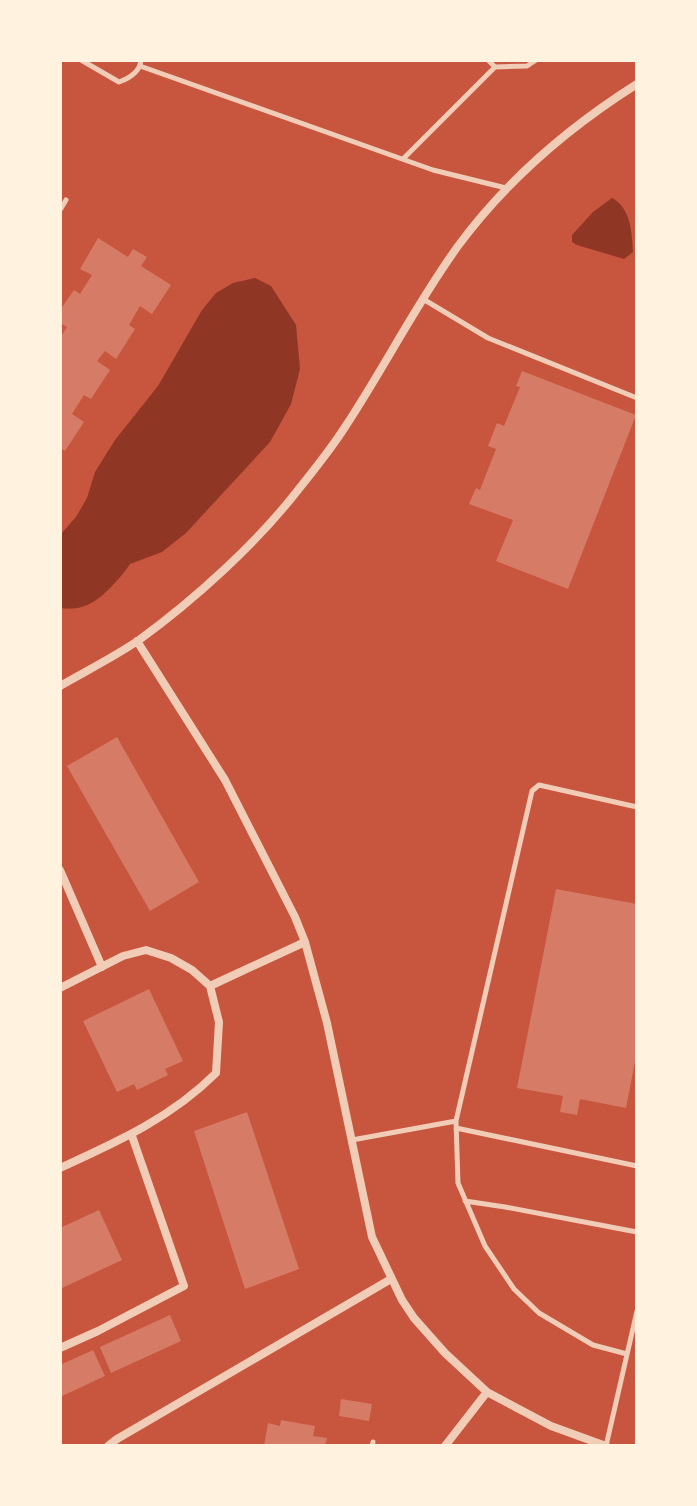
<svg xmlns="http://www.w3.org/2000/svg" width="697" height="1506" font-family="Raleway,sans-serif">
	<style>
		.water { fill: #8f3625 }
		.building { fill: #d67c66 }
		.lines { fill: none; stroke-linecap: round; stroke-linejoin: round }
		.service { stroke: #f1ccb7; stroke-width: 5 }
		.minor { stroke: #f1ccb7; stroke-width: 8 }
	</style>
	<rect width="100%" height="100%" fill="#c8553d"/>
	<!-- water -->
	<path class="water" d="M 612,198 C 631,208 632,233 633,252 L 624,259 L 577,245 L 572,242 L 572,235 L 593,212 Z
		M 255,278 L 271,286 L 296,325 L 300,369 L 291,404 L 270,442 L 186,533 L 162,552 L 130,564 C 125,572 119,578 113,585 C 96,602 85,611 60,608 L 60,535 L 76,517 L 87,498 L 95,472 L 115,440 L 158,386 L 202,310 L 216,293 L 233,283 Z"/>
	<!-- building -->
	<path class="building" d="M 98,238 L 128,257 L 133,249 L 147,257 L 141,266 L 171,285 L 152,314 L 140,306 L 129,325 L 135,329 L 116,359 L 105,351 L 97,361 L 110,370 L 91,399 L 84,395 L 72,414 L 84,422 L 65,451 L 60,448 L 60,338 L 67,327 L 60,323 L 60,310 L 74,290 L 80,294 L 92,275 L 80,269 Z
		M 522,371 L 636,415 L 568,589 L 496,561 L 513,520 L 469,504 L 476,488 L 480,490 L 496,449 L 488,446 L 497,423 L 504,426 L 520,387 L 516,386 Z
		M 117,737 L 199,882 L 150,911 L 67,766 Z
		M 556,889 L 637,904 L 637,1051 L 626,1108 L 580,1099 L 577,1115 L 560,1112 L 563,1096 L 517,1088 Z
		M 149,989 L 183,1061 L 165,1069 L 168,1075 L 137,1090 L 134,1084 L 117,1092 L 83,1021 Z
		M 247,1112 L 299,1269 L 245,1289 L 194,1131 Z
		M 99,1210 L 122,1260 L 60,1289 L 60,1228 Z
		M 170,1315 L 181,1341 L 111,1373 L 100,1347 Z
		M 93,1350 L 105,1376 L 60,1397 L 60,1365 Z
		M 341,1399 L 372,1404 L 369,1421 L 339,1416 Z
		M 281,1420 L 315,1426 L 313,1436 L 327,1438 L 325,1446 L 264,1446 L 268,1423 L 280,1426 Z"/>
	<g class="lines">
		<!-- service -->
		<path class="service" d="M 81,60 L 119,82 C 130,78 140,72 141,60
			M 488,60 L 495,67 L 527,66 L 536,60
			M 140,66 L 433,170 L 506,188
			M 403,159 L 495,67
			M 60,210 L 66,200
			M 423,299 L 488,338 L 637,398
			M 456,1121 L 458,1183 L 485,1246 L 514,1289 L 539,1313 L 593,1345 L 627,1354
			M 456,1128 L 637,1166
			M 352,1140 L 456,1121 L 532,791 L 539,785 L 637,807
			M 465,1201 L 505,1207 L 637,1232
			M 372,1446 L 373,1442
			M 606,1446 L 637,1311"/>
		<!-- minor -->
		<path class="minor" d="M 137,641 L 225,780 L 295,917 L 305,942 L 327,1023 L 372,1237 L 402,1300 L 414,1318 L 445,1353 L 487,1392 L 551,1426 L 606,1446
			M 60,686 C 86,671 114,657 139,640 C 194,600 256,544 298,490 C 314,470 331,449 345,427 C 384,368 416,304 458,246 C 506,181 569,127 637,84
			M 60,870 L 102,967
			M 60,988 L 123,956 L 146,950 L 171,958 L 192,970 L 210,986 L 305,942
			M 60,1168 C 117,1142 171,1118 216,1073 L 219,1022 L 210,986
			M 60,1348 L 98,1331 L 184,1286 L 132,1136
			M 108,1446 L 117,1439 L 391,1279
			M 445,1446 L 487,1392"/>
	</g>
	<!-- border -->
	<rect width="697" height="1506" fill="none" stroke="#fff3e0" stroke-width="124"/>
</svg>
